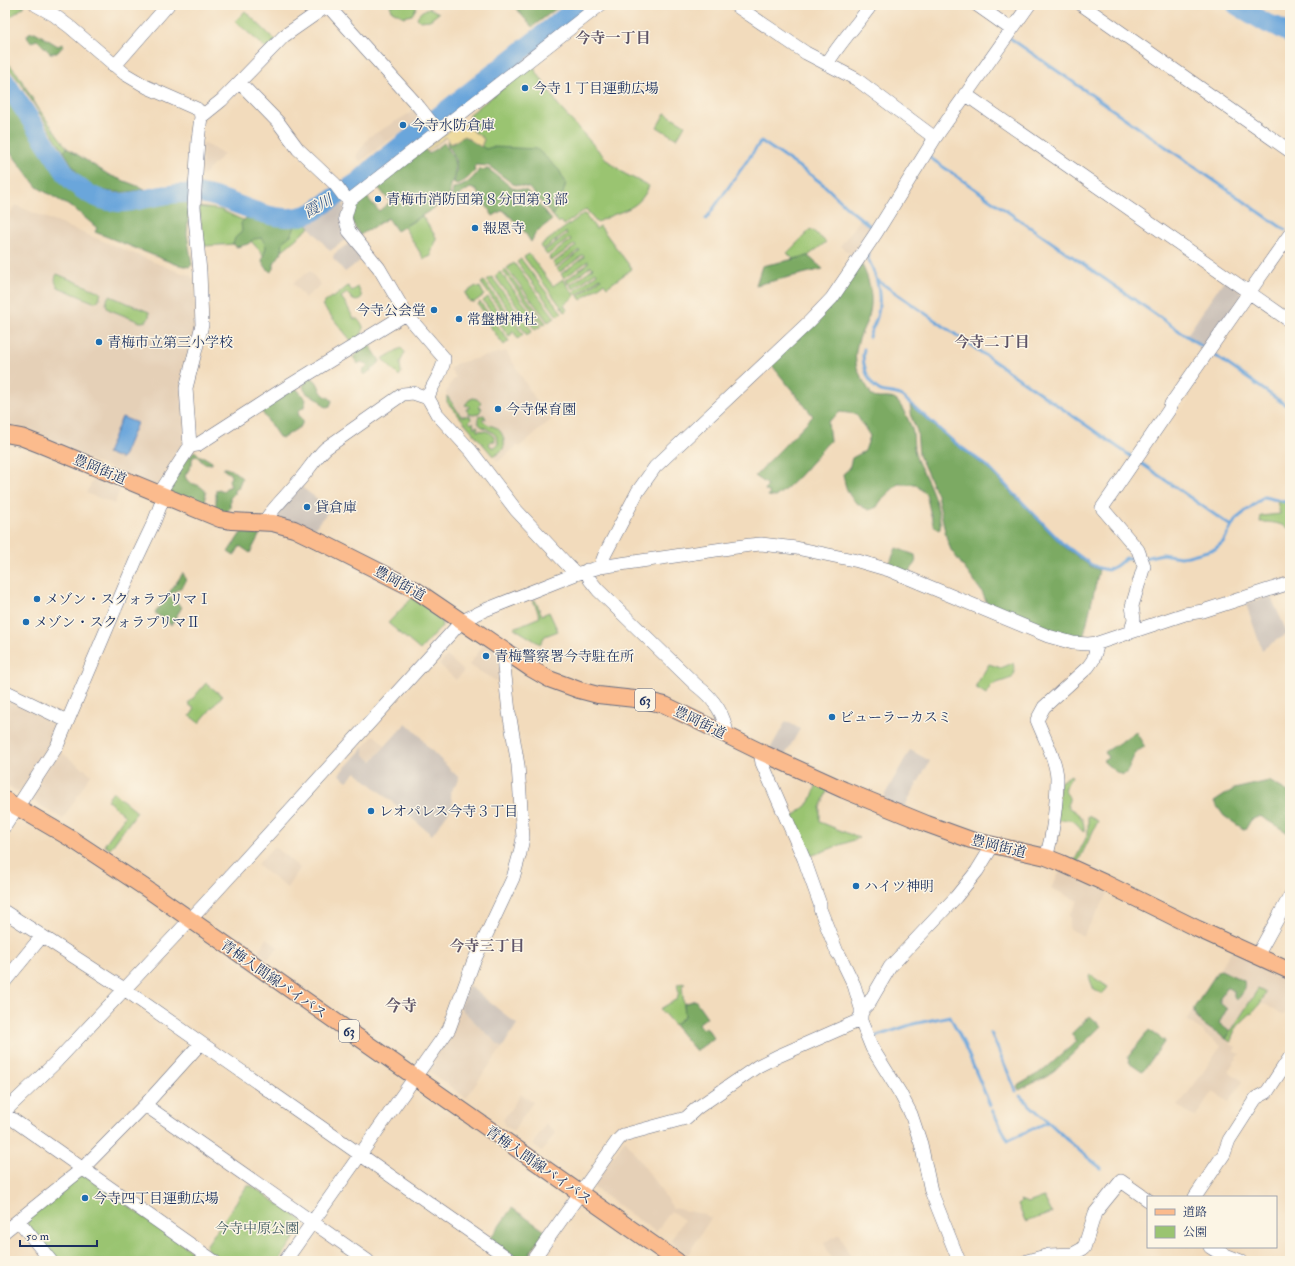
<svg xmlns="http://www.w3.org/2000/svg" width="1295" height="1266" font-family="'IM FELL Double Pica','Noto Serif JP',serif">
	<style>
		.built { fill: #e5d0b7 }
		.industrial { fill: #ccc2b9 }
		.green { fill: #9ac471; stroke: #5a7a68 }
		.forest { fill: #7baa63; stroke: #4b6c60 }
		.sand { fill: #eeda9e; stroke: #84847e }
		.water { fill: #6aa6db; stroke: #426a9c }
		.lines { fill: none; stroke-linecap: round; stroke-linejoin: round }
		.stream { stroke: #6aa6db; stroke-width: 3 }
		.river { stroke: #6aa6db; stroke-width: 19 }
		.minor-casing { stroke: #666b7f; stroke-width: 14 }
		.major-casing { stroke: #666b7f; stroke-width: 18 }
		.minor { stroke: #fff; stroke-width: 13 }
		.major { stroke: #fbbb8d; stroke-width: 16 }
		.poi-dot { fill: #1f6fb2; stroke: #fcf5e5; stroke-width: 1.5 }
		.labels { text-anchor: middle; stroke-width: 3; stroke-linejoin: round; paint-order: stroke }
		.shield { fill: #fcf5e5; stroke: #5e6a86; stroke-width: 1 }
		.shield-label { font-size: 13px; font-weight: bold; fill: #1b2f5e }
		.poi-label { font-size: 14px; fill: #1b2f5e; stroke: #fcf5e5; text-anchor: start }
		.street-label { font-size: 14px; fill: #1b2f5e; stroke: #fcf5e5 }
		.park-label { font-size: 14px; fill: #415c64; stroke: #fcf5e5 }
		.neighbourhood-label { font-size: 15px; font-weight: bold; fill: #5d5367; stroke: #fcf5e5 }
		.water-label { font-size: 15px; font-style: italic; fill: #37598a; stroke: #fcf5e5 }
		.quarter-label { font-size: 16px; font-weight: bold; fill: #5d5367; stroke: #fcf5e5 }
	</style>
	<rect width="100%" height="100%" fill="#fcf5e5"/>
	<filter id="ink" filterUnits="userSpaceOnUse"><feTurbulence type="fractalNoise" baseFrequency=".025" numOctaves="2"/><feDisplacementMap in="SourceGraphic" scale="8" xChannelSelector="R" yChannelSelector="G"/><feConvolveMatrix kernelMatrix="1 2 1 2 8 2 1 2 1" color-interpolation-filters="sRGB"/></filter>
	<filter id="wash" filterUnits="userSpaceOnUse"><feTurbulence type="fractalNoise" baseFrequency=".012" numOctaves="4" result="noise"/><feDisplacementMap in="SourceGraphic" scale="16" xChannelSelector="R" yChannelSelector="G"/><feGaussianBlur stdDeviation="0.9" result="paint"/><feColorMatrix in="noise" values="0 0 0 0 0 0 0 0 0 0 0 0 0 0 0 0 0 1.4 0 .05"/><feComposite in="paint" operator="in"/></filter>
	<g filter="url(#wash)">
		<rect width="100%" height="100%" fill="#f2dbbc"/>
		<!-- built -->
		<path class="built" d="M 415,110 L 420,116 L 413,123 L 401,133 L 386,142 L 360,162 L 356,156 L 369,137 Z
			M 202,142 L 224,154 L 202,177 Z
			M 15,205 L 176,271 L 190,275 L 194,280 L 196,324 L 185,444 L 156,486 L 5,427 L 5,223 Z
			M 860,220 L 874,230 L 856,255 L 851,255 L 840,246 Z
			M 310,271 L 321,285 L 305,298 L 293,283 Z
			M 506,351 L 547,418 L 551,417 L 553,418 L 519,447 L 518,445 L 498,462 L 447,402 L 446,392 L 452,381 L 456,377 L 450,369 L 455,364 Z
			M 97,473 L 123,484 L 114,504 L 86,493 Z
			M 484,644 L 500,656 L 503,685 L 469,665 Z
			M 447,656 L 464,671 L 456,680 L 439,664 Z
			M 5,693 L 60,724 L 51,746 L 21,791 L 18,792 L 5,785 Z
			M 374,735 L 386,746 L 371,761 L 364,755 L 364,747 Z
			M 59,751 L 91,774 L 63,819 L 31,800 L 29,796 Z
			M 274,846 L 300,868 L 287,888 L 257,865 Z
			M 1061,870 L 1109,892 L 1083,936 L 1070,929 L 1069,927 L 1070,920 L 1069,915 L 1078,901 L 1051,888 Z
			M 267,938 L 278,947 L 268,959 L 258,952 Z
			M 1232,952 L 1290,977 L 1290,1006 L 1284,1015 L 1261,1002 L 1266,993 L 1226,1039 L 1231,1042 L 1230,1044 L 1236,1047 L 1234,1051 L 1240,1054 L 1228,1071 L 1243,1081 L 1229,1102 L 1213,1092 L 1195,1117 L 1178,1106 L 1199,1078 L 1221,1046 L 1204,1034 L 1203,1031 L 1186,1020 L 1230,953 Z
			M 460,1008 L 502,1048 L 466,1098 L 430,1072 L 427,1067 Z
			M 521,1094 L 533,1102 L 513,1131 L 504,1125 L 503,1120 Z
			M 546,1124 L 556,1132 L 542,1152 L 534,1146 L 534,1142 Z
			M 625,1139 L 673,1208 L 703,1214 L 711,1218 L 688,1254 L 670,1241 L 684,1220 L 671,1211 L 656,1232 L 594,1188 L 594,1184 Z
			M 840,1234 L 846,1248 L 853,1261 L 832,1261 L 824,1242 Z"/>
		<!-- industrial -->
		<path class="industrial" d="M 343,201 L 348,236 L 347,239 L 330,251 L 305,222 L 321,217 Z
			M 351,242 L 364,258 L 345,272 L 333,258 L 334,254 Z
			M 1224,280 L 1240,291 L 1241,296 L 1205,348 L 1187,335 Z
			M 300,486 L 331,509 L 320,521 L 312,532 L 275,518 L 275,513 Z
			M 1270,595 L 1288,634 L 1270,644 L 1262,650 L 1246,604 Z
			M 786,721 L 800,729 L 784,757 L 770,749 Z
			M 406,723 L 420,736 L 426,745 L 458,777 L 459,780 L 450,792 L 453,806 L 432,835 L 356,772 L 347,781 L 339,774 L 364,747 L 364,755 L 372,761 Z
			M 910,750 L 930,761 L 903,809 L 886,802 L 884,796 Z
			M 468,985 L 517,1024 L 502,1048 L 460,1008 Z"/>
		<!-- green -->
		<path class="green" d="M 5,5 L 23,5 L 25,6 L 5,21 Z
			M 390,5 L 418,5 L 412,15 L 404,17 L 392,11 Z
			M 429,8 L 439,13 L 430,20 L 420,21 L 417,18 C 419,12 424,10 429,8 Z
			M 245,11 L 276,41 L 268,50 L 235,21 Z
			M 5,60 L 17,73 L 38,108 L 67,148 L 64,152 L 20,82 L 5,64 Z
			M 532,65 L 561,109 L 608,161 L 625,174 L 649,186 C 638,213 618,209 597,223 L 586,209 L 564,225 L 561,221 L 559,223 L 553,216 L 561,200 L 486,149 L 481,147 L 484,139 L 466,125 L 470,118 L 469,115 Z
			M 665,113 L 685,125 L 677,139 L 657,127 Z
			M 199,207 L 221,210 L 240,219 L 248,221 L 236,244 L 204,246 Z
			M 583,214 L 585,214 L 596,229 L 600,226 L 632,269 L 607,287 L 604,283 L 581,300 L 578,296 L 601,279 L 600,278 L 577,295 L 574,291 L 597,274 L 596,272 L 573,289 L 570,285 L 593,268 L 591,266 L 568,284 L 566,280 L 588,263 L 588,261 L 564,278 L 561,274 L 584,257 L 583,255 L 560,272 L 557,269 L 580,251 L 579,250 L 556,267 L 553,263 L 576,246 L 575,244 L 551,261 L 549,257 L 571,240 L 570,238 L 547,255 L 544,251 L 567,234 L 566,232 L 543,250 L 540,246 Z
			M 422,216 L 436,237 L 436,240 L 434,243 L 434,247 L 431,250 L 431,256 L 424,259 L 404,227 Z
			M 305,222 L 310,227 L 267,263 L 260,251 L 250,240 L 282,225 Z
			M 811,229 L 826,242 L 808,256 L 793,259 L 787,253 Z
			M 529,254 L 553,286 L 563,279 L 575,296 L 564,305 L 567,310 L 565,312 L 524,257 Z
			M 521,259 L 562,313 L 557,316 L 517,262 Z
			M 514,263 L 555,318 L 551,320 L 548,322 L 507,268 Z
			M 505,269 L 546,323 L 543,325 L 503,271 Z
			M 500,272 L 541,326 L 535,330 L 495,276 Z
			M 57,274 L 100,292 L 101,293 L 98,301 L 93,302 L 58,287 C 55,283 54,278 57,274 Z
			M 492,277 L 532,331 L 527,335 L 487,280 Z
			M 484,281 L 523,334 L 518,339 L 513,331 L 511,332 L 512,334 L 509,336 L 483,301 L 488,297 L 507,324 L 510,322 L 481,283 Z
			M 348,286 L 352,291 L 358,287 L 362,297 L 357,301 L 353,300 L 347,293 L 341,297 C 347,304 349,311 354,319 L 357,319 C 369,328 361,336 353,343 L 322,305 L 331,297 L 333,298 Z
			M 476,286 L 478,288 L 480,287 L 484,295 L 473,303 L 472,301 L 470,302 L 465,293 Z
			M 110,296 L 149,312 C 150,320 147,322 140,322 L 108,309 L 106,304 L 108,297 Z
			M 480,302 L 509,341 L 504,345 L 483,317 L 485,314 L 478,304 Z
			M 401,348 L 405,352 L 400,363 L 401,373 L 399,376 L 382,359 Z
			M 447,396 L 461,416 L 470,416 L 471,419 L 469,422 L 471,424 L 473,422 L 474,428 L 477,426 L 478,427 L 477,429 L 477,431 C 485,430 493,431 495,441 L 491,441 L 489,444 L 491,447 L 495,447 L 498,444 C 498,425 472,431 479,416 L 484,415 L 486,419 L 483,418 L 482,419 C 486,425 490,425 495,427 C 502,430 507,442 503,449 C 500,452 497,455 493,456 L 447,402 Z
			M 473,398 L 477,399 L 482,404 L 479,405 L 479,407 L 482,408 L 479,413 L 474,415 L 469,414 L 466,409 L 469,408 L 469,406 L 465,405 L 469,400 Z
			M 1277,501 L 1290,504 L 1290,529 C 1280,523 1272,522 1260,522 L 1261,516 L 1280,514 Z
			M 416,597 L 440,613 L 442,626 L 420,650 L 388,623 L 412,598 Z
			M 533,600 L 535,600 L 542,615 L 549,612 L 558,631 L 545,636 L 540,644 L 514,628 L 540,617 Z
			M 1013,663 L 1015,672 L 1012,678 L 991,685 L 986,694 L 975,687 L 989,664 L 1001,668 Z
			M 206,683 L 222,696 L 199,723 L 190,716 L 195,709 L 188,704 Z
			M 1071,775 L 1072,776 L 1064,789 C 1067,797 1072,796 1067,805 L 1069,808 C 1080,814 1085,819 1084,832 C 1080,830 1080,828 1077,824 C 1071,818 1064,820 1057,820 L 1060,782 Z
			M 817,784 L 828,789 L 820,808 L 820,822 L 859,838 L 808,857 L 791,819 L 810,802 Z
			M 113,792 L 137,812 L 110,849 L 104,845 L 125,816 L 107,800 Z
			M 1088,816 L 1098,821 L 1077,864 L 1075,863 L 1075,860 L 1088,834 Z
			M 1090,975 L 1108,987 L 1103,994 L 1094,990 L 1089,977 Z
			M 685,983 L 682,986 L 685,1016 L 674,1025 L 660,1009 L 677,999 L 679,993 L 677,984 Z
			M 1258,989 L 1266,993 C 1263,998 1261,1003 1257,1007 C 1248,1018 1233,1025 1231,1042 L 1226,1039 Z
			M 80,1176 L 86,1176 L 206,1261 L 58,1261 L 27,1224 L 28,1219 Z
			M 247,1186 L 252,1186 L 303,1221 L 303,1225 L 279,1261 L 223,1261 L 208,1251 L 206,1246 Z
			M 1044,1197 L 1052,1213 L 1025,1222 L 1018,1204 L 1021,1202 L 1020,1200 L 1028,1203 Z"/>
		<!-- forest -->
		<path class="forest" d="M 513,5 L 561,5 L 532,27 Z
			M 35,32 L 58,46 L 62,44 L 64,45 L 57,53 L 50,53 L 37,40 L 32,42 L 28,39 L 27,36 L 29,33 Z
			M 5,93 L 59,174 C 79,199 105,213 138,207 C 155,204 169,200 187,202 L 189,207 L 187,234 L 192,265 L 189,267 L 175,264 L 95,232 L 97,228 L 76,210 L 37,187 L 5,145 Z
			M 464,136 L 486,149 L 492,147 L 537,149 L 559,170 L 566,183 L 561,200 L 553,216 L 529,188 L 513,184 L 489,166 L 476,165 L 474,167 L 475,171 C 470,176 464,183 456,184 L 454,183 C 458,167 457,157 447,144 L 448,140 L 452,144 Z
			M 444,143 C 455,157 457,164 453,182 L 450,184 L 450,201 L 439,205 L 397,231 L 388,218 L 360,235 C 348,219 350,208 365,195 L 379,211 L 390,202 L 377,186 L 425,149 L 429,154 Z
			M 67,148 L 109,175 L 145,189 C 124,194 99,195 82,179 C 75,171 70,161 64,152 Z
			M 488,169 L 499,177 L 512,188 L 527,191 L 552,220 L 536,232 L 531,242 L 522,228 L 503,210 L 493,216 L 476,190 L 470,188 L 454,199 L 452,196 L 453,188 C 465,187 472,180 479,170 Z
			M 254,217 L 266,222 L 287,221 L 293,223 L 295,227 L 291,235 L 283,241 L 282,252 L 274,263 L 274,269 L 271,272 L 267,269 L 262,261 L 266,247 L 262,238 L 254,239 L 248,244 L 237,247 L 233,244 L 235,238 L 242,231 L 241,223 L 246,218 Z
			M 808,256 L 823,269 L 756,285 L 762,266 Z
			M 859,265 L 862,265 C 870,280 874,300 869,316 C 863,331 853,346 856,363 C 858,375 867,385 872,396 C 879,401 891,394 898,402 C 903,408 912,426 913,433 C 914,440 913,447 915,454 C 917,462 922,469 925,476 C 932,489 942,516 940,529 L 938,530 L 933,524 L 926,494 L 915,484 L 898,484 C 891,491 882,497 877,507 L 869,510 C 851,502 846,493 843,474 L 849,469 L 852,458 L 865,451 L 870,436 L 856,414 L 840,412 L 828,422 L 830,441 C 822,448 817,457 809,465 C 799,477 787,489 775,497 L 768,496 L 770,493 L 765,490 L 768,485 L 755,476 L 813,416 L 770,363 Z
			M 366,344 L 371,347 L 380,361 C 377,366 368,373 364,375 L 362,371 L 368,365 L 364,363 L 361,362 L 358,364 L 353,357 L 357,354 L 357,350 Z
			M 312,378 C 321,384 318,390 324,395 C 328,398 330,397 332,401 L 330,406 L 326,407 C 322,405 322,403 319,400 C 312,393 306,398 303,386 L 307,380 Z
			M 293,388 L 297,389 L 306,400 L 304,407 L 298,411 L 299,416 L 303,421 L 301,426 L 283,438 L 279,437 L 262,412 L 262,408 Z
			M 910,405 L 954,443 L 987,468 L 1062,545 L 1090,566 L 1099,570 L 1083,639 L 1070,638 L 988,606 L 982,592 L 951,550 L 947,540 L 937,495 L 919,455 L 917,431 L 912,419 Z
			M 195,451 L 200,456 L 204,457 L 212,462 L 212,464 L 203,463 L 197,456 L 193,457 L 192,460 L 192,464 L 185,476 C 189,486 194,482 201,487 C 203,488 204,490 206,492 L 205,504 L 202,507 L 169,492 L 167,483 L 177,468 Z
			M 224,468 C 230,468 238,474 242,478 L 238,488 L 234,490 L 234,494 L 230,498 L 230,508 L 226,513 L 212,508 L 216,504 L 216,490 L 219,489 L 223,491 L 226,488 L 231,486 L 229,480 L 231,477 L 230,474 L 224,470 Z
			M 245,527 L 263,528 L 250,553 L 240,546 L 234,556 L 228,552 Z
			M 896,548 L 915,555 L 916,563 L 908,573 L 889,565 Z
			M 183,573 C 191,587 177,588 169,596 L 182,607 L 171,625 L 155,613 Z
			M 1136,732 L 1145,747 C 1121,756 1138,794 1103,761 L 1108,758 L 1105,752 Z
			M 1269,781 L 1290,793 L 1290,834 L 1260,816 L 1251,820 L 1245,830 L 1224,816 L 1214,802 L 1234,789 Z
			M 1221,970 L 1244,981 C 1246,987 1242,997 1236,1000 L 1234,997 L 1234,991 L 1229,988 L 1226,988 L 1220,998 L 1220,1003 L 1227,1009 L 1219,1023 L 1230,1032 L 1226,1039 C 1216,1032 1192,1021 1194,1008 L 1218,971 Z
			M 695,1000 L 707,1017 L 698,1024 L 702,1029 L 706,1027 L 714,1038 L 696,1051 L 674,1025 L 685,1016 L 684,1004 Z
			M 1090,1016 L 1101,1026 L 1055,1071 L 1046,1077 L 1019,1090 L 1017,1086 L 1044,1070 L 1077,1041 L 1071,1034 Z
			M 1149,1030 L 1165,1041 L 1144,1070 L 1142,1071 L 1129,1062 L 1128,1057 Z
			M 512,1208 L 545,1231 L 526,1259 L 520,1261 L 490,1239 Z"/>
		<!-- sand -->
		<path class="sand" d="M 461,122 L 484,139 L 481,147 L 464,136 L 451,144 L 446,137 L 427,152 L 425,149 Z"/>
		<!-- water -->
		<path class="water" d="M 122,417 L 137,423 L 122,459 L 107,453 Z"/>
		<g class="lines">
			<!-- stream -->
			<path class="stream" d="M 1010,38 L 1285,230
				M 929,157 L 1204,348
				M 706,219 L 761,141 L 811,175 L 824,185 L 849,209 L 874,229
				M 868,255 L 867,257 C 877,275 883,296 877,317 C 875,324 871,330 869,337
				M 877,280 L 1132,457
				M 864,349 C 861,361 867,383 879,390 C 886,394 894,391 903,397 L 954,442 L 987,466 L 1062,543 L 1090,564 L 1099,568 L 1108,570 L 1116,566 L 1126,558 L 1136,558
				M 1213,354 L 1290,408
				M 1138,461 L 1228,524 L 1231,525
				M 1145,558 L 1162,554 L 1180,557 L 1188,556 L 1215,549 L 1223,542 L 1236,519 L 1264,497 L 1290,503
				M 991,1033 L 1016,1091
				M 874,1037 L 913,1024 L 950,1016 L 964,1044 L 990,1105
				M 1020,1096 L 1081,1152 L 1101,1168
				M 992,1110 L 1008,1140 L 1048,1122
				M 1214,1257 L 1216,1261"/>
			<!-- river -->
			<path class="river" d="M 1236,5 L 1268,24 L 1276,26 L 1290,34
				M 5,81 L 68,177 C 80,190 95,199 112,202 C 130,205 148,197 166,195 C 178,193 191,193 203,194 C 241,200 274,230 313,212 L 359,181 L 375,166 L 580,5"/>
		</g>
	</g>
	<g filter="url(#ink)">
		<g class="lines">
			<!-- minor casing -->
			<g class="minor-casing">
				<path id="minor" d="M 36,5 L 54,15 L 70,27 L 125,74 L 147,87 L 197,109 L 200,112 L 201,117 L 198,140 L 194,207 L 200,272 L 202,325 L 186,388 L 190,446 L 159,494
					M 327,5 L 419,107 L 438,131
					M 735,5 L 806,53 L 856,79 L 935,138
					M 977,5 L 1011,29
					M 1082,5 L 1290,151
					M 827,64 C 839,43 857,25 871,5
					M 113,65 L 119,61 L 168,5
					M 240,83 L 278,122 L 298,149 L 335,184 L 344,196 L 350,200
					M 965,94 L 1290,321
					M 201,117 L 222,100 L 284,36 L 327,6
					M 190,446 L 197,445 L 279,392 L 406,314
					M 264,522 C 273,508 285,497 296,484 C 307,473 314,459 326,448 L 403,394 L 413,393 L 428,398
					M 600,567 L 605,554 L 638,491 L 655,467 L 809,322 L 832,298 L 876,233 L 935,138 L 1029,5
					M 587,570 L 590,580 L 598,590 L 696,685 C 713,698 725,713 727,735
					M 576,574 L 516,510 L 471,451 L 437,414 L 428,398 C 431,384 444,373 444,358 L 406,314 L 379,268 L 349,231 L 345,218 L 350,200 L 600,5
					M 1131,631 L 1134,619 L 1132,606 L 1144,566 L 1138,550 L 1102,508 L 1169,410 L 1171,404 L 1290,234
					M 5,691 L 67,721
					M 760,751 L 762,763 L 804,859 L 820,904 L 820,909 L 837,952 L 840,956 L 854,985 L 861,1008 L 861,1021 L 872,1048 L 900,1093 L 911,1114 L 921,1144 L 931,1191 L 959,1261
					M 5,826 L 57,746 L 136,560 L 154,522 L 164,496
					M 1046,857 C 1053,836 1057,801 1057,778 C 1056,759 1044,738 1037,720 L 1044,707 L 1088,667 L 1093,660 L 1098,643
					M 5,912 L 124,989 L 512,1261
					M 1257,956 L 1290,896
					M 5,981 L 42,936
					M 145,1105 L 368,1261
					M 5,1111 L 53,1065 L 202,907 L 462,621 L 485,610 L 576,574 L 600,567 L 750,545 L 761,544 L 796,548 L 858,561 L 889,570 L 1048,636 L 1073,643 L 1088,644 L 1098,643 L 1185,614 L 1203,611 L 1290,583
					M 5,1114 L 214,1261
					M 1195,1197 L 1224,1154 L 1229,1140 L 1256,1098 L 1267,1092 L 1290,1057
					M 19,1221 L 51,1261
					M 5,1231 L 82,1169 L 145,1105 L 201,1043
					M 1210,1247 L 1218,1252 L 1241,1261
					M 285,1261 L 449,1029 L 473,963 L 513,878 L 520,853 L 523,838 L 518,765 L 509,712 L 504,667 L 503,651
					M 532,1261 L 618,1140 L 623,1135 L 686,1118 L 697,1108 L 758,1066 L 776,1057 L 858,1021 L 864,1008 L 869,1003 L 890,967 L 956,897 L 977,871 L 993,845
					M 1027,1261 L 1049,1255 L 1073,1254 L 1084,1248 L 1095,1213 L 1121,1181 L 1148,1200"/>
			</g>
			<!-- major casing -->
			<g class="major-casing">
				<path id="major" d="M 5,434 L 21,437 L 44,446 L 220,519 L 232,521 L 273,523 L 294,529 L 331,547 L 414,589 L 530,668 L 549,679 L 579,690 L 598,695 L 644,700 L 665,705 L 765,754 L 844,790 L 927,824 L 971,840 L 1046,857 L 1061,863 L 1105,883 L 1198,929 L 1290,971
					M 5,800 L 70,838 L 144,887 L 677,1261"/>
			</g>
			<!-- minor -->
			<use href="#minor" class="minor"/>
			<!-- major -->
			<use href="#major" class="major"/>
		</g>
	</g>
	<!-- markers -->
	<g class="poi-dot">
		<circle cx="525" cy="88" r="4"/>
		<circle cx="403" cy="125" r="4"/>
		<circle cx="378" cy="199" r="4"/>
		<circle cx="475" cy="228" r="4"/>
		<circle cx="434" cy="310" r="4"/>
		<circle cx="459" cy="319" r="4"/>
		<circle cx="99" cy="342" r="4"/>
		<circle cx="498" cy="409" r="4"/>
		<circle cx="307" cy="507" r="4"/>
		<circle cx="37" cy="599" r="4"/>
		<circle cx="26" cy="622" r="4"/>
		<circle cx="486" cy="656" r="4"/>
		<circle cx="832" cy="717" r="4"/>
		<circle cx="371" cy="811" r="4"/>
		<circle cx="856" cy="886" r="4"/>
		<circle cx="85" cy="1198" r="4"/>
	</g>
	<g class="labels">
		<!-- shield labels -->
		<g class="shield">
			<rect x="635" y="689" width="20" height="22" rx="3"/>
			<rect x="339" y="1020" width="20" height="22" rx="3"/>
		</g>
		<g class="shield-label">
			<text x="645" y="705">63</text>
			<text x="349" y="1036">63</text>
		</g>
		<!-- poi labels -->
		<g class="poi-label">
			<text x="533" y="93">今寺１丁目運動広場</text>
			<text x="411" y="130">今寺水防倉庫</text>
			<text x="386" y="204">青梅市消防団第８分団第３部</text>
			<text x="483" y="233">報恩寺</text>
			<text x="426" y="315" text-anchor="end">今寺公会堂</text>
			<text x="467" y="324">常盤樹神社</text>
			<text x="107" y="347">青梅市立第三小学校</text>
			<text x="506" y="414">今寺保育園</text>
			<text x="315" y="512">貸倉庫</text>
			<text x="45" y="604">メゾン・スクォラプリマⅠ</text>
			<text x="34" y="627">メゾン・スクォラプリマⅡ</text>
			<text x="494" y="661">青梅警察署今寺駐在所</text>
			<text x="840" y="722">ビューラーカスミ</text>
			<text x="379" y="816">レオパレス今寺３丁目</text>
			<text x="864" y="891">ハイツ神明</text>
			<text x="93" y="1203">今寺四丁目運動広場</text>
		</g>
		<!-- street labels -->
		<g class="street-label">
			<text transform="translate(100 469) rotate(23)" y="5">豊岡街道</text>
			<text transform="translate(400 583) rotate(29)" y="5">豊岡街道</text>
			<text transform="translate(700 722) rotate(26)" y="5">豊岡街道</text>
			<text transform="translate(999 846) rotate(14)" y="5">豊岡街道</text>
			<text transform="translate(274 979) rotate(35)" y="5">青梅入間線バイパス</text>
			<text transform="translate(539 1165) rotate(35)" y="5">青梅入間線バイパス</text>
		</g>
		<!-- park labels -->
		<g class="park-label">
			<text x="257" y="1233">今寺中原公園</text>
		</g>
		<!-- neighbourhood labels -->
		<g class="neighbourhood-label">
			<text x="613" y="43">今寺一丁目</text>
			<text x="992" y="347">今寺二丁目</text>
			<text x="487" y="951">今寺三丁目</text>
		</g>
		<!-- water labels -->
		<g class="water-label">
			<text transform="translate(318 206) rotate(-29)" y="5">霞川</text>
		</g>
		<!-- quarter labels -->
		<g class="quarter-label">
			<text x="401" y="1011">今寺</text>
		</g>
	</g>
	<!-- margin -->
	<rect width="1295" height="1266" fill="none" stroke="#fcf5e5" stroke-width="20"/>
	<!-- legend -->
	<rect x="1147" y="1196" width="130" height="52" fill="#fcf5e5" stroke="#a2a6af"/>
	<rect x="1155" y="1209" width="20" height="6" fill="#fbbb8d" stroke="#a2a6af"/>
	<text x="1183" y="1216" font-size="12" fill="#1b2f5e">道路</text>
	<rect x="1155" y="1226" width="20" height="12" fill="#9ac471" stroke="#a2a6af"/>
	<text x="1183" y="1236" font-size="12" fill="#1b2f5e">公園</text>
	<!-- scale -->
	<path d="M20 1240v6h77v-6" fill="none" stroke="#1b2f5e" stroke-width="2"/>
	<text x="26" y="1240" font-size="12" fill="#1b2f5e" stroke="#fcf5e5" stroke-width="3" paint-order="stroke">50 m</text>
</svg>
